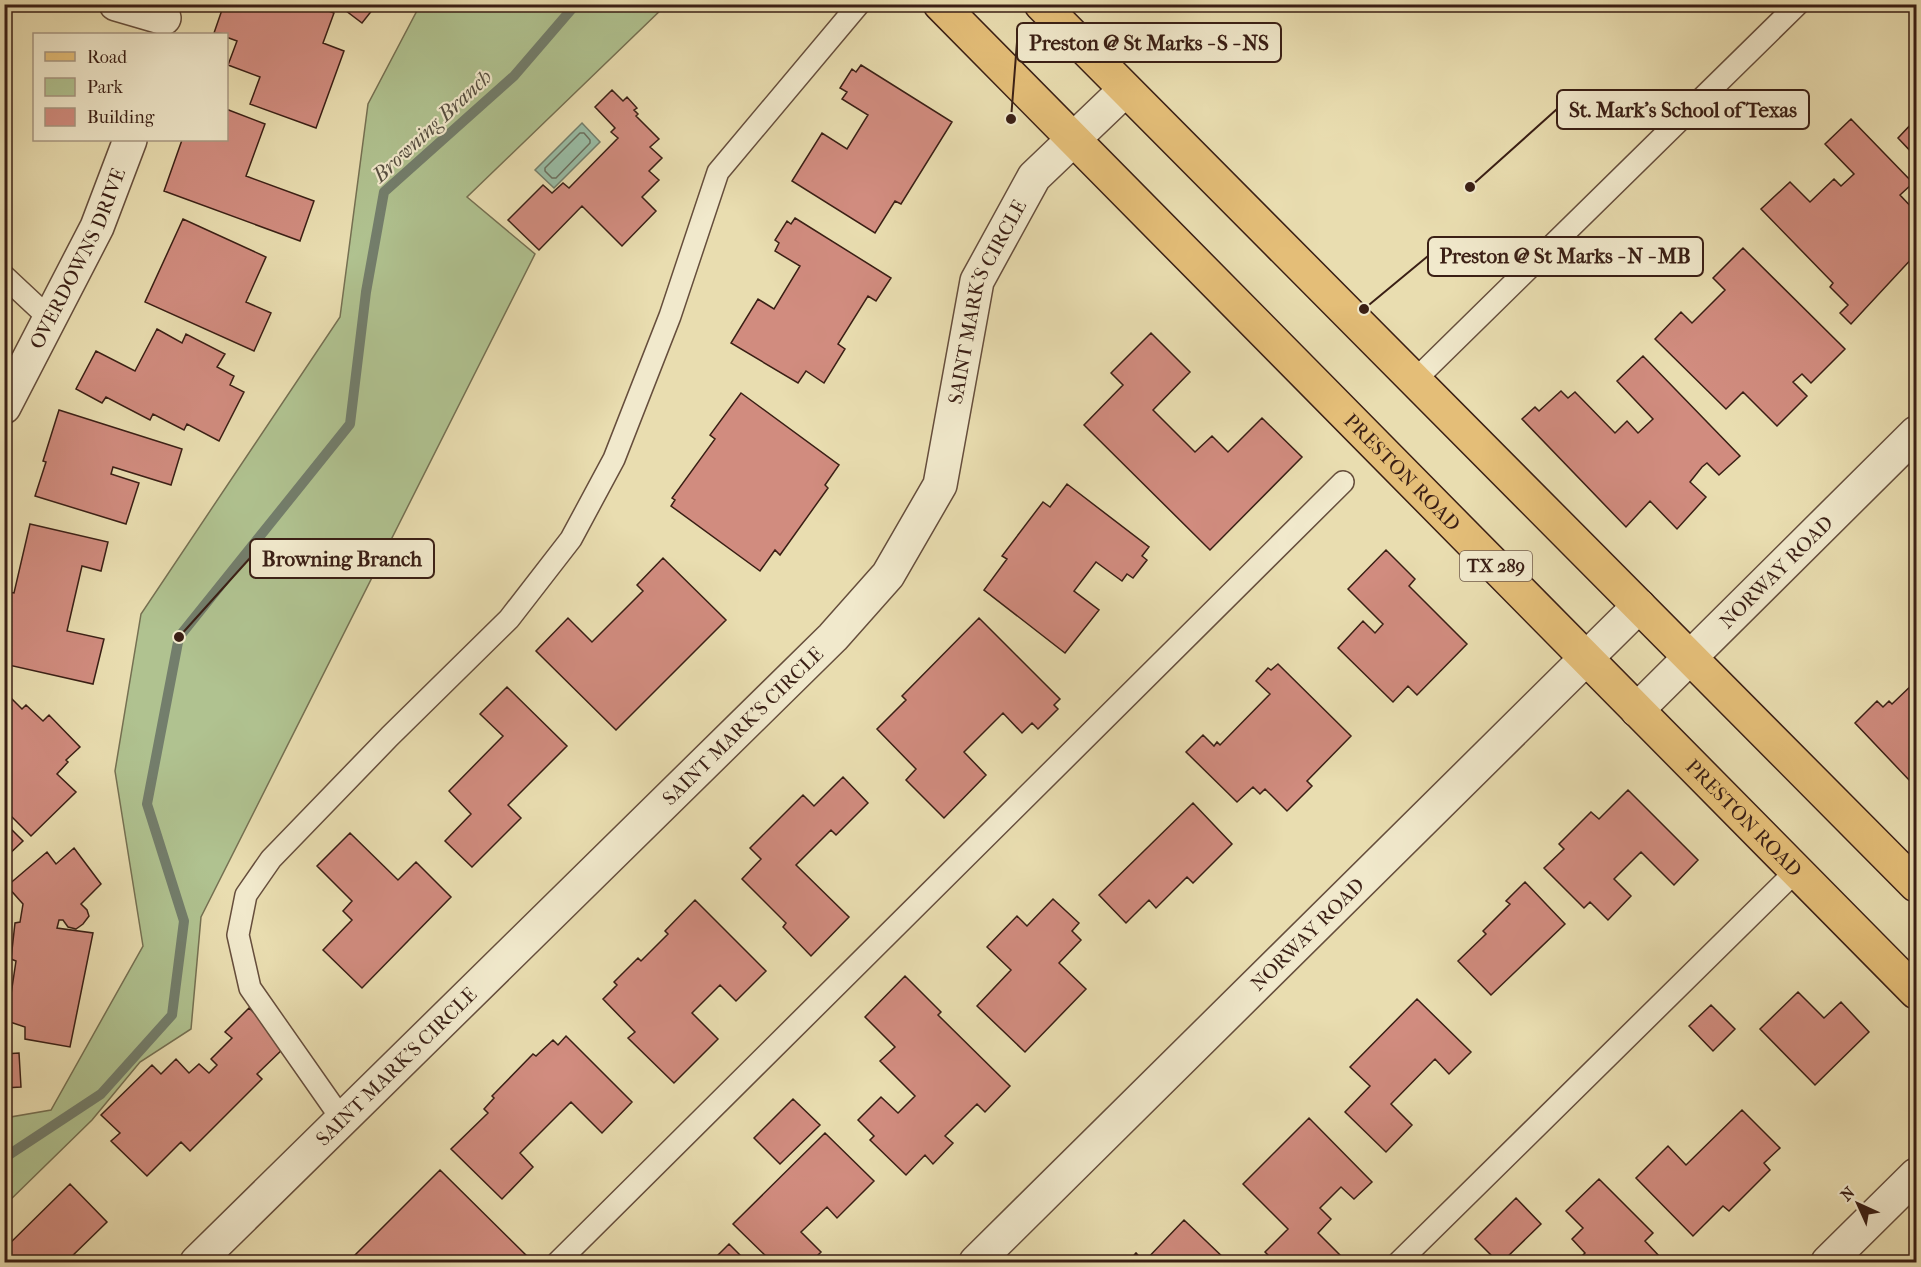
<svg xmlns="http://www.w3.org/2000/svg" width="1921" height="1267" font-family="'IM FELL French Canon',serif">
	<style>
		.green { fill: #b0c290; stroke: #757052; stroke-width: 1.5 }
		.water { fill: #99bda6; stroke: #737e6c; stroke-width: 1.5 }
		.lines { fill: none; stroke-linecap: round; stroke-linejoin: round }
		.shore { stroke: #6a6e5e; stroke-width: 1.5 }
		.stream { stroke: #737e6c; stroke-width: 10 }
		.building { fill: #d18c7f; stroke: #3a1f15; stroke-width: 1.5 }
		.service-casing { stroke: #664e3c; stroke-width: 24 }
		.minor-casing { stroke: #664e3c; stroke-width: 36 }
		.primary-casing { stroke: #3a1f15; stroke-width: 36 }
		.service { stroke: #f1e9cc; stroke-width: 21 }
		.minor { stroke: #f1e9cc; stroke-width: 33 }
		.primary { stroke: #e4be78; stroke-width: 33 }
		.labels { text-anchor: middle; stroke-width: 4.5; stroke-linejoin: round; paint-order: stroke }
		.shield { fill: #f1e9cc; stroke: #715c4c; stroke-width: 1.5 }
		.shield-label { font-size: 18px; font-weight: bold; fill: #3a1f15 }
		.street-label { font-size: 20px; fill: #3a1f15; stroke: #f1e9cc }
		.water-label { font-size: 21px; font-style: italic; fill: #564e40; stroke: #f1e9cc }
		.leader { fill: none; stroke: #3a1f15; stroke-width: 2 }
		.callout-dot { fill: #3a1f15; stroke: #f1e9cc; stroke-width: 2 }
		.callout { fill: #f1e9cc; stroke: #3a1f15; stroke-width: 2 }
		.callout-label { font-size: 21px; text-anchor: middle; font-weight: bold; fill: #3a1f15 }
	</style>
	<rect width="100%" height="100%" fill="#e9ddb0"/>
	<filter id="stains"><feTurbulence type="fractalNoise" baseFrequency=".00333" numOctaves="4"/><feColorMatrix values="0 0 0 0 .2 0 0 0 0 .09 0 0 0 0 .02 0 0 0 .5 -.17"/></filter>
	<radialGradient id="worn" r=".72"><stop offset=".6" stop-color="#630" stop-opacity="0"/><stop offset="1" stop-color="#630" stop-opacity=".3"/></radialGradient>
	<!-- green -->
	<path class="green" d="M 420,5 L 666,5 L 467,197 L 535,254 L 201,917 L 191,1029 L 140,1062 L 92,1120 L 5,1205 L 5,1118 L 51,1110 L 143,946 L 115,771 L 141,614 L 340,317 L 368,104 Z"/>
	<!-- water -->
	<path class="water" d="M 582,123 L 600,142 L 554,188 L 535,170 Z"/>
	<g class="lines">
		<!-- shore -->
		<path class="shore" d="M 580,133 L 584,133 L 590,140 L 590,143 L 556,178 L 552,178 L 545,171 L 545,168 Z"/>
		<!-- stream -->
		<path class="stream" d="M 4,1158 L 101,1094 L 172,1015 L 184,921 L 147,804 L 179,637 L 350,424 L 366,292 L 384,192 L 514,76 L 576,4"/>
	</g>
	<!-- building -->
	<path class="building" d="M 224,4 L 310,4 L 334,13 L 323,43 L 344,51 L 316,128 L 250,104 L 260,77 L 228,65 L 237,41 L 226,37 L 226,34 L 214,33 Z
		M 337,4 L 377,4 L 362,23 Z
		M 861,65 L 952,122 L 901,204 L 895,201 L 875,233 L 792,181 L 822,133 L 847,149 L 868,115 L 842,99 L 847,92 L 840,88 L 852,69 L 856,72 Z
		M 612,90 L 623,101 L 627,97 L 637,108 L 634,110 L 638,114 L 636,116 L 659,139 L 650,147 L 662,158 L 649,171 L 659,180 L 642,197 L 656,211 L 622,246 L 582,206 L 539,250 L 508,220 L 543,185 L 552,193 L 563,183 L 569,188 L 618,138 L 611,132 L 615,128 L 595,107 Z
		M 226,109 L 265,124 L 246,176 L 314,201 L 300,241 L 164,191 L 182,140 L 226,140 Z
		M 1851,119 L 1913,183 L 1900,195 L 1916,212 L 1916,254 L 1851,324 L 1840,313 L 1848,305 L 1830,287 L 1833,283 L 1761,209 L 1790,182 L 1810,202 L 1834,179 L 1841,186 L 1854,174 L 1825,144 Z
		M 1916,119 L 1916,157 L 1898,138 Z
		M 795,218 L 891,278 L 876,301 L 868,296 L 838,344 L 845,349 L 824,383 L 806,371 L 798,383 L 731,343 L 758,299 L 774,309 L 800,266 L 775,251 L 779,243 L 775,240 L 787,221 L 791,224 Z
		M 183,219 L 266,257 L 246,302 L 271,313 L 254,351 L 145,302 Z
		M 1743,248 L 1845,349 L 1811,383 L 1802,374 L 1793,382 L 1807,396 L 1777,426 L 1743,392 L 1726,409 L 1655,339 L 1681,312 L 1692,323 L 1725,290 L 1713,278 Z
		M 157,329 L 182,343 L 186,334 L 225,354 L 217,367 L 234,376 L 230,385 L 244,392 L 219,441 L 187,424 L 184,430 L 153,414 L 150,420 L 106,397 L 102,403 L 76,389 L 96,351 L 135,371 Z
		M 1151,333 L 1190,372 L 1153,410 L 1195,452 L 1212,436 L 1228,452 L 1262,418 L 1302,457 L 1210,550 L 1084,425 L 1123,385 L 1111,373 Z
		M 1643,356 L 1740,456 L 1719,475 L 1707,463 L 1702,467 L 1690,482 L 1706,497 L 1677,529 L 1650,501 L 1626,527 L 1522,419 L 1535,407 L 1539,411 L 1561,391 L 1568,398 L 1575,392 L 1615,433 L 1627,421 L 1638,433 L 1653,419 L 1617,381 Z
		M 741,393 L 839,465 L 825,485 L 828,488 L 780,555 L 775,550 L 760,571 L 671,506 L 675,500 L 672,498 L 715,439 L 710,435 Z
		M 59,410 L 182,449 L 171,485 L 113,467 L 111,474 L 139,483 L 126,524 L 35,496 L 46,462 L 43,461 Z
		M 1067,484 L 1149,547 L 1142,556 L 1147,560 L 1133,578 L 1127,574 L 1122,581 L 1096,562 L 1074,591 L 1099,610 L 1065,653 L 984,590 L 1007,559 L 1002,556 L 1043,502 L 1050,507 Z
		M 30,524 L 108,542 L 101,571 L 82,566 L 67,631 L 104,639 L 93,684 L 4,664 L 4,608 L 8,592 L 14,593 Z
		M 1386,550 L 1415,579 L 1409,586 L 1467,644 L 1417,695 L 1408,686 L 1393,702 L 1338,648 L 1363,621 L 1375,633 L 1383,624 L 1348,589 Z
		M 663,558 L 726,620 L 616,730 L 536,651 L 568,618 L 592,642 L 643,591 L 637,585 Z
		M 979,618 L 1060,699 L 1054,705 L 1058,709 L 1038,729 L 1032,723 L 1022,733 L 1003,713 L 964,752 L 986,775 L 944,818 L 906,780 L 916,769 L 877,729 L 906,700 L 902,696 Z
		M 1278,664 L 1351,736 L 1307,781 L 1312,786 L 1287,811 L 1265,789 L 1260,794 L 1253,787 L 1237,802 L 1186,752 L 1203,735 L 1214,746 L 1217,742 L 1220,745 L 1270,694 L 1256,681 L 1268,668 L 1271,670 Z
		M 1916,681 L 1916,775 L 1910,781 L 1855,723 L 1877,701 L 1883,707 L 1889,701 L 1892,704 Z
		M 507,687 L 567,746 L 508,805 L 521,818 L 472,867 L 445,841 L 471,814 L 449,791 L 503,736 L 480,714 Z
		M 12,699 L 22,709 L 26,705 L 43,721 L 49,715 L 80,747 L 66,760 L 68,762 L 57,774 L 76,792 L 31,836 L 4,809 L 4,700 L 8,703 Z
		M 843,777 L 868,803 L 836,835 L 831,830 L 796,865 L 849,917 L 811,956 L 783,927 L 786,923 L 742,879 L 761,859 L 750,848 L 803,795 L 814,806 Z
		M 1628,790 L 1698,860 L 1674,885 L 1641,852 L 1614,879 L 1631,896 L 1608,920 L 1590,902 L 1584,908 L 1544,868 L 1564,849 L 1559,844 L 1591,812 L 1599,819 Z
		M 1193,803 L 1232,844 L 1193,883 L 1187,877 L 1156,908 L 1149,900 L 1126,923 L 1099,895 Z
		M 4,822 L 23,841 L 4,859 Z
		M 350,833 L 398,880 L 416,862 L 451,897 L 362,988 L 323,950 L 352,920 L 343,911 L 352,901 L 317,866 Z
		M 74,848 L 101,884 L 81,904 L 87,910 L 89,916 L 83,924 L 76,929 L 68,927 L 63,920 L 59,920 L 57,928 L 93,933 L 70,1047 L 25,1039 L 25,1027 L 7,1021 L 16,961 L 11,959 L 15,923 L 20,922 L 23,904 L 7,886 L 47,852 L 56,864 Z
		M 1525,882 L 1565,924 L 1491,995 L 1458,961 L 1486,934 L 1483,931 L 1510,904 L 1506,901 Z
		M 1053,899 L 1079,923 L 1072,931 L 1081,940 L 1059,963 L 1086,989 L 1025,1052 L 977,1006 L 1011,970 L 987,947 L 1017,916 L 1027,926 Z
		M 695,900 L 766,971 L 736,1001 L 720,985 L 692,1013 L 718,1039 L 674,1083 L 628,1038 L 635,1032 L 603,999 L 617,985 L 614,982 L 638,958 L 641,961 L 668,934 L 665,931 Z
		M 905,976 L 941,1012 L 938,1015 L 1010,1086 L 985,1112 L 977,1104 L 945,1136 L 953,1143 L 933,1164 L 925,1155 L 906,1175 L 870,1140 L 874,1136 L 858,1120 L 881,1097 L 898,1113 L 915,1096 L 880,1061 L 895,1047 L 865,1017 Z
		M 1798,992 L 1824,1018 L 1841,1002 L 1869,1032 L 1815,1085 L 1760,1029 Z
		M 1417,999 L 1471,1052 L 1449,1074 L 1435,1059 L 1391,1104 L 1412,1125 L 1386,1152 L 1345,1112 L 1370,1086 L 1350,1067 Z
		M 1711,1005 L 1735,1029 L 1713,1051 L 1689,1026 Z
		M 249,1008 L 287,1045 L 257,1074 L 262,1079 L 190,1151 L 181,1142 L 147,1176 L 111,1141 L 120,1133 L 101,1115 L 152,1065 L 161,1074 L 176,1059 L 189,1073 L 199,1064 L 209,1073 L 217,1065 L 211,1059 L 232,1038 L 225,1032 Z
		M 566,1036 L 632,1102 L 602,1133 L 571,1102 L 520,1153 L 533,1167 L 502,1199 L 451,1149 L 488,1113 L 484,1109 L 494,1098 L 492,1096 L 533,1054 L 536,1056 L 553,1040 L 558,1045 Z
		M 19,1053 L 21,1087 L 4,1088 L 4,1054 Z
		M 793,1099 L 820,1125 L 780,1164 L 754,1138 Z
		M 1742,1110 L 1780,1148 L 1764,1163 L 1770,1170 L 1729,1211 L 1723,1206 L 1693,1236 L 1636,1178 L 1668,1146 L 1686,1165 Z
		M 1309,1118 L 1372,1182 L 1354,1199 L 1341,1187 L 1320,1208 L 1331,1219 L 1318,1233 L 1343,1258 L 1339,1262 L 1275,1262 L 1265,1252 L 1288,1229 L 1243,1184 Z
		M 825,1133 L 874,1181 L 837,1218 L 827,1207 L 801,1232 L 821,1252 L 811,1262 L 772,1262 L 733,1224 Z
		M 440,1170 L 533,1262 L 348,1262 Z
		M 1599,1179 L 1653,1233 L 1645,1241 L 1661,1258 L 1657,1262 L 1576,1262 L 1585,1253 L 1572,1239 L 1583,1228 L 1566,1211 Z
		M 70,1184 L 107,1222 L 66,1262 L 4,1262 L 4,1249 Z
		M 1516,1198 L 1541,1224 L 1502,1262 L 1498,1262 L 1475,1239 Z
		M 1184,1220 L 1228,1262 L 1128,1262 L 1136,1253 L 1144,1262 Z
		M 729,1244 L 747,1262 L 711,1262 Z"/>
	<g class="lines">
		<!-- service casing -->
		<g class="service-casing">
			<path id="service" d="M 4,276 L 49,318
				M 1415,380 L 1798,4
				M 341,1118 L 250,988 L 238,935 L 246,895 L 271,859 L 390,736 L 509,619 L 571,539 L 614,459 L 670,316 L 718,172 L 859,4
				M 558,1262 L 1343,482
				M 1399,1262 L 1796,871"/>
		</g>
		<!-- minor casing -->
		<g class="minor-casing">
			<g id="minor">
				<path d="M 116,4 L 164,18"/>
				<path id="s1" d="M 4,407 L 97,227 L 130,140"/>
				<path id="s2" d="M 1637,710 L 1916,433"/>
				<path id="s3" d="M 197,1262 L 833,637 L 888,575 L 940,485 L 977,281 L 1034,177 L 1125,90"/>
				<path id="s4" d="M 976,1262 L 1639,606"/>
				<path d="M 1828,1262 L 1916,1175"/>
			</g>
		</g>
		<!-- primary casing -->
		<g class="primary-casing">
			<g id="primary">
				<path id="s5" d="M 940,4 L 1916,992"/>
				<path d="M 1041,4 L 1916,885"/>
			</g>
		</g>
		<!-- service -->
		<use href="#service" class="service"/>
		<!-- minor -->
		<use href="#minor" class="minor"/>
		<!-- primary -->
		<use href="#primary" class="primary"/>
	</g>
	<g class="labels">
		<!-- shield labels -->
		<rect class="shield" x="1460" y="551" width="72" height="30" rx="4.5"/>
		<g class="shield-label">
			<text x="1496" y="572">TX 289</text>
		</g>
		<!-- street labels -->
		<g class="street-label">
			<text dy="7" stroke="none"><textPath href="#s1" startOffset="166">OVERDOWNS DRIVE</textPath></text>
			<text dy="7" stroke="none"><textPath href="#s3" startOffset="1269">SAINT MARK'S CIRCLE</textPath></text>
			<text dy="7" stroke="none"><textPath href="#s5" startOffset="658">PRESTON ROAD</textPath></text>
			<text dy="7" stroke="none"><textPath href="#s2" startOffset="196">NORWAY ROAD</textPath></text>
			<text dy="7" stroke="none"><textPath href="#s3" startOffset="765">SAINT MARK'S CIRCLE</textPath></text>
			<text dy="7" stroke="none"><textPath href="#s5" startOffset="1144">PRESTON ROAD</textPath></text>
			<text dy="7" stroke="none"><textPath href="#s4" startOffset="466">NORWAY ROAD</textPath></text>
			<text dy="7" stroke="none"><textPath href="#s3" startOffset="279">SAINT MARK'S CIRCLE</textPath></text>
		</g>
		<!-- water labels -->
		<g class="water-label">
			<text transform="translate(432 126) rotate(-43)" y="7">Browning Branch</text>
		</g>
	</g>
	<!-- callouts -->
	<path class="leader" d="M1011 119L1017 42M1470 187L1557 109M1364 309L1428 256M179 637L250 558"/>
	<g class="callout-dot">
		<circle cx="1011" cy="119" r="6"/>
		<circle cx="1470" cy="187" r="6"/>
		<circle cx="1364" cy="309" r="6"/>
		<circle cx="179" cy="637" r="6"/>
	</g>
	<g class="callout">
		<rect x="1017" y="23" width="264" height="39" rx="6"/>
		<rect x="1557" y="90" width="252" height="39" rx="6"/>
		<rect x="1428" y="237" width="275" height="39" rx="6"/>
		<rect x="250" y="539" width="184" height="39" rx="6"/>
	</g>
	<g class="callout-label">
		<text x="1149" y="50">Preston @ St Marks - S - NS</text>
		<text x="1683" y="117">St. Mark's School of Texas</text>
		<text x="1565" y="263">Preston @ St Marks - N - MB</text>
		<text x="342" y="566">Browning Branch</text>
	</g>
	<!-- margin -->
	<rect width="1921" height="1267" fill="none" stroke="#e9ddb0" stroke-width="24"/>
	<rect x="6" y="6" width="1909" height="1255" fill="none" stroke="#3a1f15" stroke-width="3"/>
	<rect x="12" y="12" width="1897" height="1243" fill="none" stroke="#3a1f15" stroke-width="1.5"/>
	<!-- legend -->
	<rect x="33" y="33" width="195" height="108" fill="#f1e9cc" stroke="#a89883" stroke-width="1.5"/>
	<rect x="45" y="52" width="30" height="9" fill="#e4be78" stroke="#a89883" stroke-width="1.5"/>
	<text x="87" y="63" font-size="18" fill="#3a1f15">Road</text>
	<rect x="45" y="78" width="30" height="18" fill="#b0c290" stroke="#a89883" stroke-width="1.5"/>
	<text x="87" y="93" font-size="18" fill="#3a1f15">Park</text>
	<rect x="45" y="108" width="30" height="18" fill="#d18c7f" stroke="#a89883" stroke-width="1.5"/>
	<text x="87" y="123" font-size="18" fill="#3a1f15">Building</text>
	<!-- north arrow -->
	<g transform="translate(1858 1204) rotate(315)" stroke="#f1e9cc" stroke-width="4.5" paint-order="stroke">
	<path d="M0-4.5L10 22L0 15L-10 22Z" fill="#3a1f15"/>
	<text y="-9" font-size="16" font-weight="bold" text-anchor="middle" fill="#3a1f15">N</text>
	</g>
	<rect width="100%" height="100%" filter="url(#stains)"/>
	<rect width="100%" height="100%" fill="url(#worn)"/>
</svg>
